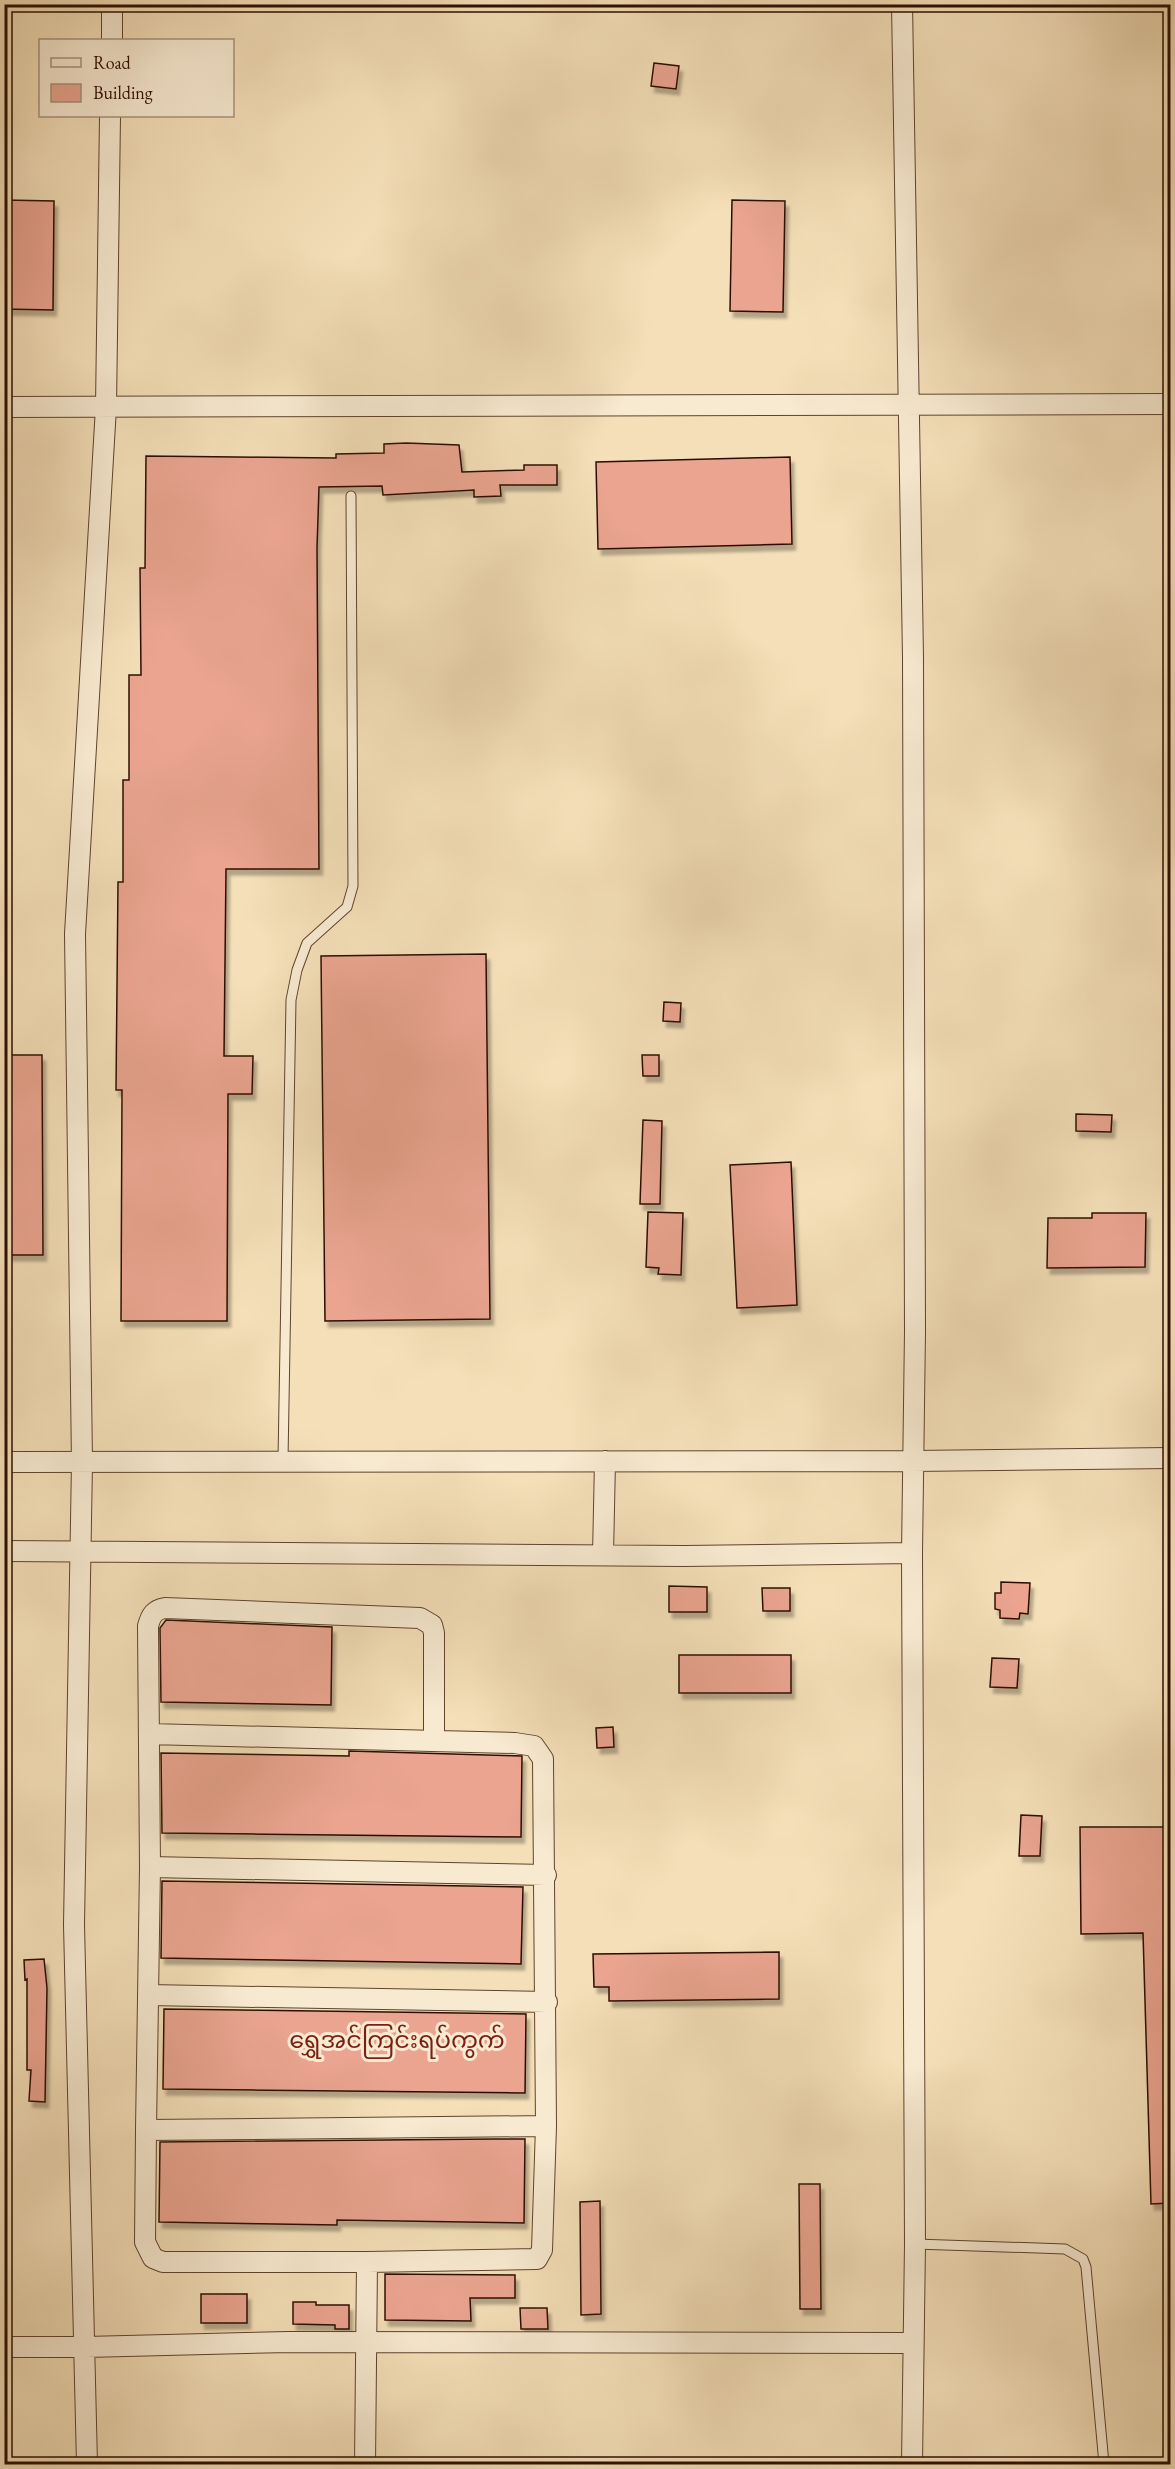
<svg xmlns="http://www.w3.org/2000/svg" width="1175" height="2469" font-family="'EB Garamond','Noto Sans Myanmar',serif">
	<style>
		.building { fill: #eaa490; stroke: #2d0f00; stroke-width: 1.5; filter: url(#shadow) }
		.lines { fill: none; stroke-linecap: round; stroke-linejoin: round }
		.lane-casing { stroke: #5f432e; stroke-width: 11 }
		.street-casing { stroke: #5f432e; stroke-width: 22 }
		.lane { stroke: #f8ead1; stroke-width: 9 }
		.street { stroke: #f8ead1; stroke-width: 20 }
		.labels { text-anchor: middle; stroke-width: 6; stroke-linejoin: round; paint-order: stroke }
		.quarter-label { font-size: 24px; fill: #7a1f14; stroke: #f8ead1 }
	</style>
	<defs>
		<filter id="shadow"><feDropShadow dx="3.5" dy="6" stdDeviation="1.5" flood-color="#0004"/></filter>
	</defs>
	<rect width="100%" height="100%" fill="#f4dfb8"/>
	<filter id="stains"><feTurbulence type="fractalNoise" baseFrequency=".00333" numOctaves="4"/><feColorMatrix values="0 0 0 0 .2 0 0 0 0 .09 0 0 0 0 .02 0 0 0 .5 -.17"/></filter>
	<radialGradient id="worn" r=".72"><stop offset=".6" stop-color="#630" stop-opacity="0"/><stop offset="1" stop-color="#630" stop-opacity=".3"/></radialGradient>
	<!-- building -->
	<path class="building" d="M 654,63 L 679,66 L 676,89 L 651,86 Z
		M 4,200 L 54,201 L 53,310 L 4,309 Z
		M 732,200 L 785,201 L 783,312 L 730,311 Z
		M 406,443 L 459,445 L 462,472 L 524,470 L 524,465 L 557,465 L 557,485 L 500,485 L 501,496 L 474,497 L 474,490 L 383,495 L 382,486 L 319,487 L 317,548 L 319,869 L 226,869 L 224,1056 L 253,1056 L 252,1094 L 228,1094 L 227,1321 L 121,1321 L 122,1090 L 116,1090 L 118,882 L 123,882 L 123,780 L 129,780 L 129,675 L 141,675 L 140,568 L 145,568 L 146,456 L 336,458 L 336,454 L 384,453 L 384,444 Z
		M 790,457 L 792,544 L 598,549 L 596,462 Z
		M 486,954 L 490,1319 L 325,1321 L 321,956 Z
		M 664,1002 L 681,1003 L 680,1022 L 663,1021 Z
		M 4,1055 L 42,1055 L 43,1255 L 4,1255 Z
		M 642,1055 L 659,1055 L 659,1076 L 643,1076 Z
		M 1076,1114 L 1112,1115 L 1111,1132 L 1076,1131 Z
		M 643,1120 L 662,1121 L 660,1204 L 640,1204 Z
		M 791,1162 L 797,1305 L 737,1308 L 730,1165 Z
		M 648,1212 L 683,1213 L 681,1275 L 658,1274 L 659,1268 L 646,1267 Z
		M 1092,1213 L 1146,1213 L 1145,1267 L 1047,1268 L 1048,1218 L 1092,1218 Z
		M 1001,1582 L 1030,1583 L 1028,1614 L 1020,1613 L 1019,1619 L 1000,1618 L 1000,1610 L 995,1609 L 995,1593 L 1001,1593 Z
		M 669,1586 L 707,1587 L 707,1612 L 669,1612 Z
		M 762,1588 L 790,1588 L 790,1611 L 763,1611 Z
		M 166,1620 L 332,1627 L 331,1705 L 161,1702 L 160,1628 Z
		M 679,1655 L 791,1655 L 791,1693 L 679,1693 Z
		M 992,1658 L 1019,1659 L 1017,1688 L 990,1687 Z
		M 613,1727 L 614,1747 L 597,1748 L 596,1728 Z
		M 349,1751 L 522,1756 L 521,1837 L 162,1833 L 161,1753 L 349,1756 Z
		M 1021,1815 L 1042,1816 L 1040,1856 L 1019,1856 Z
		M 1080,1827 L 1170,1827 L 1170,1933 L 1165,1933 L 1165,1974 L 1170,1974 L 1170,2203 L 1151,2204 L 1143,1933 L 1081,1934 Z
		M 162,1881 L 523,1887 L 521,1964 L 161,1958 Z
		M 779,1952 L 779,1999 L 609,2001 L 609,1987 L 594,1987 L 593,1954 Z
		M 44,1959 L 47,1988 L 45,2102 L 29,2101 L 31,2070 L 27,2070 L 27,1979 L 25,1980 L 24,1960 Z
		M 164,2009 L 526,2014 L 525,2093 L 163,2089 Z
		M 495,2139 L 525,2139 L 524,2223 L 337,2220 L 337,2225 L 159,2222 L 160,2142 Z
		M 799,2184 L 820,2184 L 821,2309 L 800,2309 Z
		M 600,2201 L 601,2314 L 581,2315 L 580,2202 Z
		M 385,2274 L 515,2275 L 515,2298 L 470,2298 L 471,2321 L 385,2320 Z
		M 201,2294 L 247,2294 L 247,2323 L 201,2323 Z
		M 293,2302 L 316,2302 L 316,2305 L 349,2305 L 349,2329 L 335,2329 L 335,2325 L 293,2324 Z
		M 520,2308 L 547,2308 L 548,2329 L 521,2329 Z"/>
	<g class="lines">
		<!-- lane casing -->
		<g class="lane-casing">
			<path id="lane" d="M 283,1460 L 291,1000 L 297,970 L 307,943 L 347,907 L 353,886 L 351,496
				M 915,2244 L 1065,2249 L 1083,2259 L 1086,2267 L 1104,2464"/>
		</g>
		<!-- street casing -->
		<g class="street-casing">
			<path id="street" d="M 902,4 L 913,657 L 915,1331 L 912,1553 L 915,2244 L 912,2464
				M 112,40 L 112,4
				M 4,407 L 1170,404
				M 4,1462 L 913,1461 L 1170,1458
				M 4,1551 L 684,1556 L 912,1553
				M 603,1555 L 605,1461
				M 149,1734 L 515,1743 L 534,1746 L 543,1759 L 546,2126
				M 434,1739 L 434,1633 L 432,1625 L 420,1618 L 165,1608 C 154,1610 151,1615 148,1626 L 150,1867 L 546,1875
				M 150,1867 L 146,2130 L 546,2126 L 542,2250 L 537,2259 L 367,2262
				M 148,1995 L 547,2002
				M 146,2130 L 145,2242 L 153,2258 L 163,2262 L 367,2262 L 365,2464
				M 4,2347 L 86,2347 L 289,2342 L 912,2343
				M 87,2464 L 74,1925 L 82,1463 L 75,934 L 106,407 L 110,116"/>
		</g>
		<!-- lane -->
		<use href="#lane" class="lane"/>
		<!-- street -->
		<use href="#street" class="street"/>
	</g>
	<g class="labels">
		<!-- quarter labels -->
		<g class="quarter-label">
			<text x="397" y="2048">ရွှေအင်ကြင်းရပ်ကွက်</text>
		</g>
	</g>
	<!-- margin -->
	<rect width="1175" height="2469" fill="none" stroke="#f4dfb8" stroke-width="24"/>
	<rect x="6" y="6" width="1163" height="2457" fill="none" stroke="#2d0f00" stroke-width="3"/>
	<rect x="12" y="12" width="1151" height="2445" fill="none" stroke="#2d0f00" stroke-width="1.5"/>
	<!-- legend -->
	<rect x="39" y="39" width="195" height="78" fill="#f8ead1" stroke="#a7927d" stroke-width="1.5"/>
	<rect x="51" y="58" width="30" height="9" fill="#f8ead1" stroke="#a7927d" stroke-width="1.5"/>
	<text x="93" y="69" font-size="18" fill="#2d0f00">Road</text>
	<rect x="51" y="84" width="30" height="18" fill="#eaa490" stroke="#a7927d" stroke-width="1.5"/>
	<text x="93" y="99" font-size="18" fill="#2d0f00">Building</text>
	<rect width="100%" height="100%" filter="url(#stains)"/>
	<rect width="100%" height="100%" fill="url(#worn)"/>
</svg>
